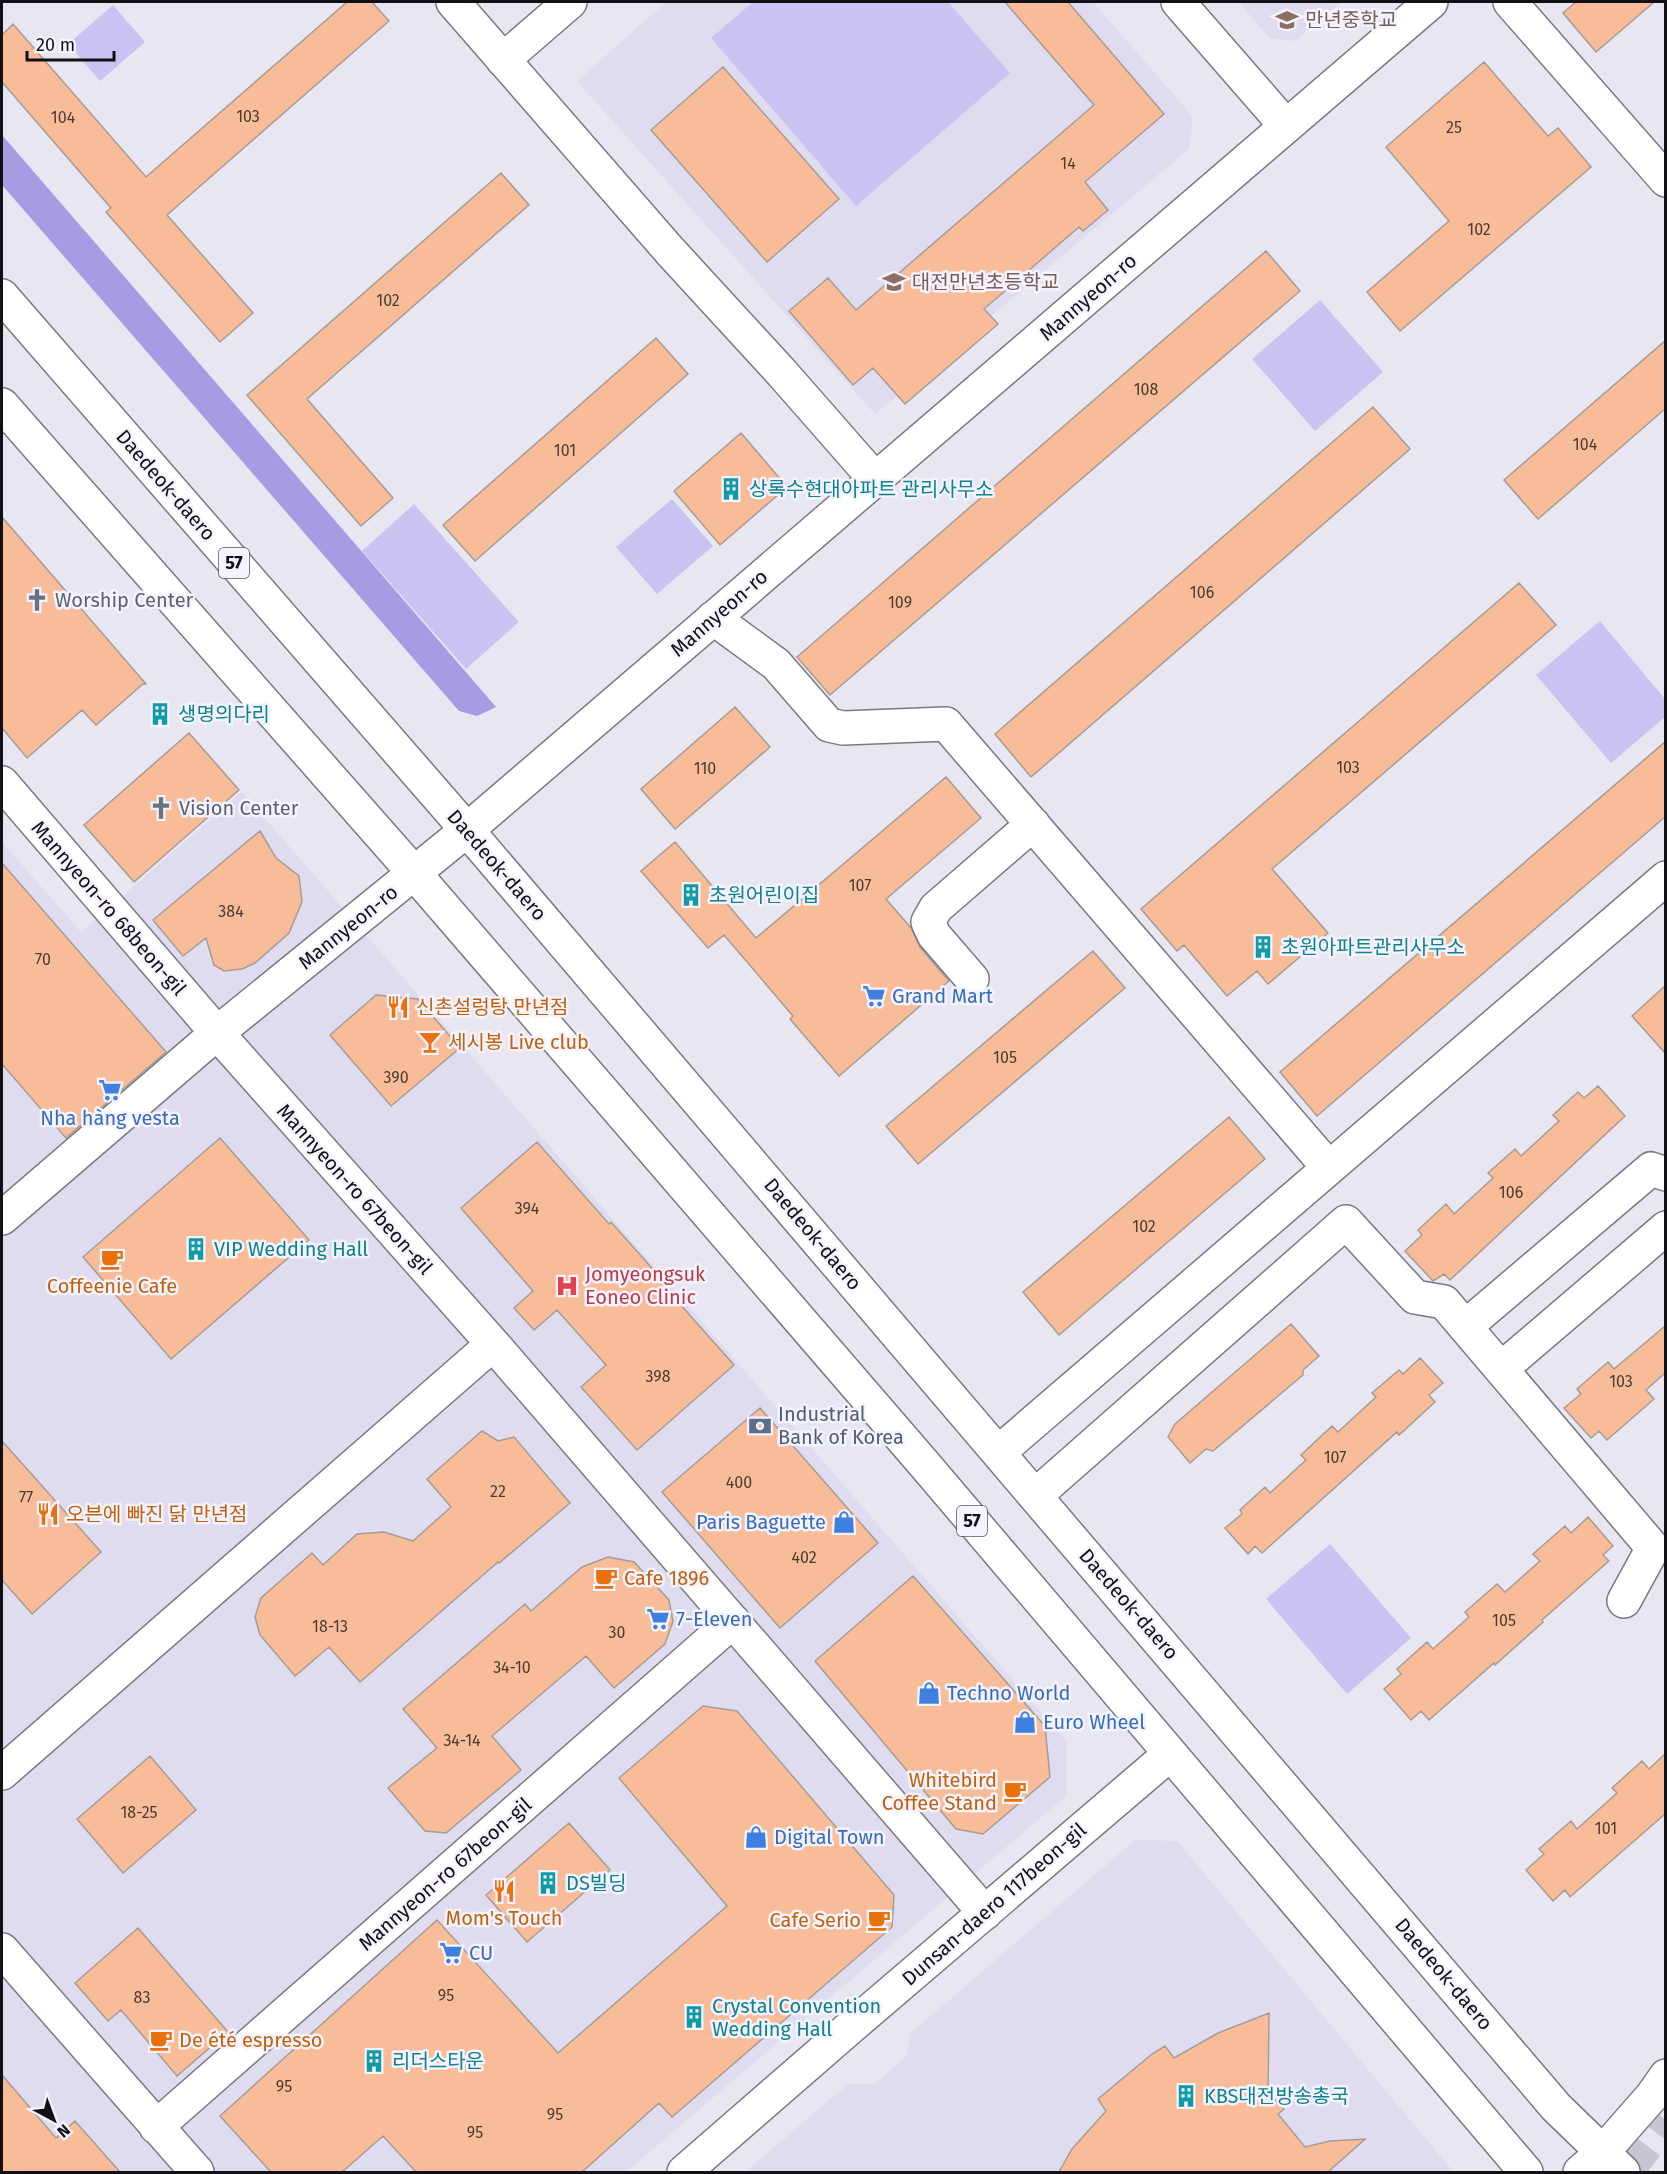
<svg xmlns="http://www.w3.org/2000/svg" width="1667" height="2174" font-family="'Fira Sans','Noto Sans KR',sans-serif">
	<style>
		.built { fill: #dfdcef }
		.green { fill: #cac3f1 }
		.forest { fill: #a89ae3 }
		.building { fill: #f8bd98; stroke: #a69c95; stroke-width: 1.5 }
		.lines { fill: none; stroke-linecap: round; stroke-linejoin: round }
		.highway-tunnel { stroke: #c7c6d0; stroke-width: 33; stroke-dasharray: 33 16; stroke-linecap: butt }
		.minor-casing { stroke: #7a7983; stroke-width: 36 }
		.major-casing { stroke: #7a7983; stroke-width: 36 }
		.highway-casing { stroke: #7a7983; stroke-width: 36 }
		.minor { stroke: #fff; stroke-width: 33 }
		.major { stroke: #fff; stroke-width: 33 }
		.highway { stroke: #fff; stroke-width: 33 }
		.labels { text-anchor: middle; stroke-width: 5; stroke-linejoin: round; paint-order: stroke }
		.number-label { font-size: 16px; fill: #4b3b35 }
		.shield { fill: #f5f3ff; stroke: #55545a; stroke-width: 1.5 }
		.shield-label { font-size: 18px; font-weight: bold; fill: #111014 }
		.education-label { font-size: 20px; fill: #785e54; stroke: #f5f3ff; text-anchor: start }
		.street-label { font-size: 20px; fill: #111014; stroke: #f5f3ff }
		.culture-label { font-size: 20px; fill: #0d838f; stroke: #f5f3ff; text-anchor: start }
		.worship-label { font-size: 20px; fill: #5b616d; stroke: #f5f3ff; text-anchor: start }
		.shop-label { font-size: 20px; fill: #366cbe; stroke: #f5f3ff; text-anchor: start }
		.food-label { font-size: 20px; fill: #c56008; stroke: #f5f3ff; text-anchor: start }
		.health-label { font-size: 20px; fill: #be3a42; stroke: #f5f3ff; text-anchor: start }
		.service-label { font-size: 20px; fill: #4e5e75; stroke: #f5f3ff; text-anchor: start }
	</style>
	<rect width="100%" height="100%" fill="#e7e6f1"/>
	<!-- built -->
	<path class="built" d="M 666,2 L 1093,2 L 1193,117 L 1189,149 L 875,414 L 577,81 Z
		M 1238,2 L 1341,2 L 1295,41 L 1270,38 Z
		M 242,792 L 1066,1741 L 1066,1796 L 626,2172 L 2,2172 L 2,842 L 81,932 Z
		M 1135,1840 L 1177,1841 L 1452,2170 L 1452,2172 L 745,2172 L 848,2084 L 876,2084 L 907,2055 L 911,2033 Z"/>
	<!-- green -->
	<path class="green" d="M 753,2 L 948,2 L 1010,73 L 856,206 L 711,38 Z
		M 113,5 L 145,42 L 100,81 L 68,44 Z
		M 1320,300 L 1383,372 L 1315,431 L 1252,359 Z
		M 672,499 L 713,546 L 657,594 L 616,547 Z
		M 414,504 L 519,622 L 466,669 L 362,551 Z
		M 1600,621 L 1665,699 L 1665,717 L 1611,763 L 1536,675 Z
		M 1330,1544 L 1411,1638 L 1347,1694 L 1266,1599 Z"/>
	<!-- forest -->
	<path class="forest" d="M 2,135 L 496,707 L 477,716 L 459,711 L 2,185 Z"/>
	<!-- building -->
	<path class="building" d="M 347,2 L 372,2 L 389,21 L 167,215 L 253,313 L 220,342 L 106,212 L 111,208 L 2,82 L 2,35 L 13,24 L 146,177 Z
		M 1005,2 L 1068,2 L 1164,114 L 1085,182 L 1108,210 L 1083,231 L 1079,227 L 984,309 L 998,324 L 905,404 L 873,368 L 853,385 L 789,311 L 828,278 L 856,310 L 1094,105 Z
		M 1576,2 L 1654,2 L 1596,52 L 1563,13 Z
		M 1484,62 L 1548,136 L 1558,128 L 1591,167 L 1400,331 L 1367,292 L 1449,221 L 1386,147 Z
		M 723,67 L 839,199 L 767,262 L 651,130 Z
		M 501,173 L 529,205 L 307,399 L 393,498 L 361,526 L 247,395 Z
		M 1266,251 L 1300,291 L 830,695 L 797,657 Z
		M 656,338 L 688,374 L 475,561 L 443,525 Z
		M 1665,341 L 1665,409 L 1538,519 L 1504,480 Z
		M 1373,407 L 1410,449 L 1031,777 L 995,734 Z
		M 741,433 L 787,487 L 720,545 L 674,491 Z
		M 2,517 L 146,684 L 143,684 L 96,725 L 82,710 L 27,758 L 2,728 Z
		M 1519,583 L 1556,625 L 1272,869 L 1328,933 L 1268,984 L 1257,971 L 1227,996 L 1184,945 L 1177,951 L 1141,909 Z
		M 735,707 L 770,747 L 675,829 L 641,789 Z
		M 189,733 L 239,790 L 134,882 L 84,825 Z
		M 1665,742 L 1665,817 L 1317,1116 L 1280,1072 Z
		M 946,777 L 981,818 L 886,899 L 911,928 L 920,947 L 949,981 L 839,1076 L 790,1019 L 793,1016 L 724,935 L 708,948 L 641,871 L 675,842 L 756,938 Z
		M 260,831 L 276,858 L 299,876 L 302,902 L 289,933 L 255,963 L 242,969 L 224,971 L 214,965 L 206,938 L 183,956 L 153,920 Z
		M 2,863 L 166,1052 L 66,1138 L 2,1064 Z
		M 1093,951 L 1125,988 L 918,1164 L 886,1126 Z
		M 1665,986 L 1665,1053 L 1632,1016 Z
		M 376,995 L 418,999 L 460,1048 L 391,1106 L 330,1035 Z
		M 1598,1086 L 1625,1116 L 1450,1280 L 1444,1274 L 1433,1281 L 1405,1251 L 1422,1235 L 1418,1230 L 1446,1204 L 1454,1214 L 1493,1178 L 1488,1173 L 1515,1149 L 1521,1156 L 1559,1121 L 1553,1115 L 1578,1092 L 1584,1098 Z
		M 1229,1117 L 1265,1159 L 1059,1335 L 1023,1292 Z
		M 220,1138 L 309,1240 L 171,1359 L 83,1257 Z
		M 537,1142 L 609,1224 L 611,1222 L 666,1284 L 664,1286 L 734,1365 L 637,1450 L 581,1387 L 606,1365 L 557,1310 L 534,1330 L 514,1308 L 533,1291 L 461,1208 Z
		M 1291,1324 L 1319,1356 L 1303,1370 L 1303,1375 L 1213,1451 L 1206,1449 L 1190,1463 L 1168,1437 L 1175,1424 Z
		M 1665,1326 L 1665,1373 L 1646,1390 L 1654,1399 L 1607,1440 L 1599,1431 L 1591,1438 L 1564,1408 L 1581,1394 L 1577,1389 L 1608,1362 L 1614,1369 Z
		M 1420,1358 L 1443,1383 L 1429,1395 L 1435,1402 L 1399,1435 L 1397,1432 L 1262,1553 L 1255,1546 L 1248,1554 L 1225,1528 L 1242,1514 L 1240,1510 L 1265,1487 L 1270,1493 L 1306,1460 L 1301,1455 L 1332,1426 L 1338,1432 L 1376,1397 L 1372,1393 L 1399,1370 L 1403,1374 Z
		M 760,1408 L 878,1543 L 780,1628 L 662,1492 Z
		M 482,1431 L 498,1441 L 514,1437 L 570,1503 L 499,1563 L 498,1562 L 360,1682 L 329,1647 L 295,1676 L 260,1635 L 255,1617 L 261,1598 L 312,1553 L 323,1565 L 357,1534 L 384,1532 L 413,1541 L 451,1507 L 427,1479 Z
		M 2,1441 L 101,1552 L 32,1614 L 2,1580 Z
		M 1588,1517 L 1613,1546 L 1603,1555 L 1609,1561 L 1542,1620 L 1543,1622 L 1495,1665 L 1494,1663 L 1429,1720 L 1421,1711 L 1411,1720 L 1384,1689 L 1401,1674 L 1397,1669 L 1427,1642 L 1433,1649 L 1469,1617 L 1465,1612 L 1497,1584 L 1505,1592 L 1540,1561 L 1533,1554 L 1565,1526 L 1571,1533 Z
		M 608,1557 L 634,1562 L 669,1600 L 673,1621 L 665,1644 L 614,1688 L 586,1656 L 492,1736 L 521,1770 L 446,1833 L 425,1831 L 388,1788 L 437,1748 L 403,1709 L 525,1604 L 531,1611 L 582,1567 Z
		M 913,1576 L 1045,1726 L 1050,1777 L 983,1834 L 956,1829 L 815,1661 Z
		M 703,1706 L 737,1711 L 894,1895 L 892,1927 L 672,2117 L 659,2103 L 582,2172 L 416,2172 L 383,2136 L 342,2172 L 271,2172 L 220,2116 L 437,1920 L 558,2053 L 727,1906 L 619,1778 Z
		M 1665,1754 L 1665,1814 L 1570,1897 L 1565,1890 L 1553,1901 L 1526,1870 L 1544,1854 L 1539,1849 L 1571,1821 L 1577,1829 L 1617,1793 L 1612,1788 L 1642,1761 L 1649,1769 Z
		M 150,1756 L 196,1810 L 123,1873 L 77,1819 Z
		M 569,1823 L 610,1870 L 527,1942 L 486,1895 Z
		M 138,1928 L 228,2032 L 177,2076 L 121,2010 L 108,2021 L 75,1983 Z
		M 1269,2013 L 1268,2093 L 1284,2109 L 1278,2114 L 1305,2147 L 1330,2141 L 1365,2139 L 1328,2172 L 1059,2172 L 1072,2149 L 1106,2111 L 1098,2099 L 1152,2054 L 1165,2046 L 1174,2058 L 1218,2033 Z
		M 2,2075 L 56,2138 L 75,2121 L 120,2172 L 2,2172 Z"/>
	<g class="lines">
		<!-- highway-tunnel -->
		<path class="highway-tunnel" d="M 1627,2172 L 1666,2120"/>
		<!-- minor casing -->
		<g class="minor-casing">
			<path id="minor" d="M 453,2 L 670,251 L 782,373 L 875,479
				M 1178,2 L 1286,126
				M 1510,2 L 1666,180
				M 503,60 L 570,2
				M 713,618 L 776,664 L 829,725 L 843,728 L 946,724 L 1329,1168
				M 2,783 L 217,1033 L 493,1344 L 985,1913
				M 972,979 L 934,935 L 928,922 L 936,908 L 1033,824
				M 2,1218 L 217,1033 L 467,830 L 1431,2
				M 1465,1327 L 1651,1169 L 1666,1174
				M 1501,1369 L 1666,1228
				M 999,1452 L 1666,878
				M 1036,1495 L 1346,1222 L 1415,1297 L 1444,1302 L 1653,1548 L 1624,1601
				M 2,1773 L 493,1344
				M 2,1950 L 197,2172
				M 156,2127 L 733,1621
				M 1602,2153 L 1652,2096 L 1666,2076
				M 684,2172 L 853,2025 L 1170,1754"/>
		</g>
		<!-- major casing -->
		<g class="major-casing">
			<path id="major" d="M 2,296 L 467,830 L 1556,2107 L 1623,2172
				M 2,405 L 415,874 L 925,1465 L 1526,2172"/>
		</g>
		<!-- highway casing -->
		<g class="highway-casing">
			<path id="highway" d="M 1580,2172 L 1602,2153"/>
		</g>
		<!-- minor -->
		<use href="#minor" class="minor"/>
		<!-- major -->
		<use href="#major" class="major"/>
		<!-- highway -->
		<use href="#highway" class="highway"/>
	</g>
	<!-- icons -->
	<defs>
		<g id="school-bare" transform="scale(1.8)"><path d="M0-5L7-2L0 1L-7-2ZM-4 1L0 2.5L4 1V4Q0 6-4 4Z" fill="#8d6e63" stroke="#f5f3ff" stroke-width="2.5" paint-order="stroke"/></g>
		<g id="building-bare" transform="scale(1.8)"><path d="M-4-6H4V6H1V3H-1V6H-4ZM-2.5-4.3h1.7v1.8h-1.7ZM.8-4.3h1.7v1.8H.8ZM-2.5-1h1.7V.8h-1.7ZM.8-1h1.7V.8H.8Z" fill="#0f9aa8" stroke="#f5f3ff" stroke-width="2.5" paint-order="stroke"/></g>
		<g id="church-bare" transform="scale(1.8)"><path d="M-1.2-6h2.4v3.5h3.3v2.4h-3.3V6h-2.4V-.1h-3.3v-2.4h3.3Z" fill="#6b7280" stroke="#f5f3ff" stroke-width="2.5" paint-order="stroke"/></g>
		<g id="supermarket-bare" transform="scale(1.8)"><path d="M-6-5.5h2.5l.6 2H6L4.5 2H-2.5L-4.4-4H-6ZM-1.5 3.2a1.3 1.3 0 1 0 .1 0ZM3 3.2a1.3 1.3 0 1 0 .1 0Z" fill="#3f7fe0" stroke="#f5f3ff" stroke-width="2.5" paint-order="stroke"/></g>
		<g id="restaurant-bare" transform="scale(1.8)"><path d="M-5-6h1v4h1v-4h1v4h1v-4h1v5L-1.5 .5V6h-2V.5L-5-1ZM5-6V6H3V1.5H1.5Q1.5-4 5-6Z" fill="#e8710a" stroke="#f5f3ff" stroke-width="2.5" paint-order="stroke"/></g>
		<g id="bar-bare" transform="scale(1.8)"><path d="M-6-5H6L.8 .8V4.5H3.5V6h-7V4.5H-.8V.8Z" fill="#e8710a" stroke="#f5f3ff" stroke-width="2.5" paint-order="stroke"/></g>
		<g id="cafe-bare" transform="scale(1.8)"><path d="M-5.5-4.5H6V0H3Q3 3.5 0 3.5H-2.5Q-5.5 3.5-5.5 0ZM3-3.2v2h1.7v-2ZM-6 4.5H4V6H-6Z" fill="#e8710a" stroke="#f5f3ff" stroke-width="2.5" paint-order="stroke"/></g>
		<g id="hospital-bare" transform="scale(1.8)"><path d="M-5-5h3v3.5h4V-5h3V5h-3V1.5h-4V5h-3Z" fill="#e0444e" stroke="#f5f3ff" stroke-width="2.5" paint-order="stroke"/></g>
		<g id="bank-bare" transform="scale(1.8)"><path d="M-6-4H6V4H-6ZM0-2.3a2.3 2.3 0 1 0 0 4.6a2.3 2.3 0 1 0 0-4.6Z" fill="#5c6f8a" stroke="#f5f3ff" stroke-width="2.5" paint-order="stroke"/></g>
		<g id="shop-bare" transform="scale(1.8)"><path d="M-5-2.5h2.3a2.7 3.5 0 0 1 5.4 0H5L5.5 6h-11ZM-1.5-2.5h3a1.5 2.3 0 0 0-3 0Z" fill="#3f7fe0" stroke="#f5f3ff" stroke-width="2.5" paint-order="stroke"/></g>
	</defs>
	<g fill-rule="evenodd">
		<use href="#school-bare" x="1287" y="20"/>
		<use href="#school-bare" x="894" y="282"/>
		<use href="#building-bare" x="731" y="489"/>
		<use href="#church-bare" x="37" y="600"/>
		<use href="#building-bare" x="160" y="714"/>
		<use href="#church-bare" x="161" y="808"/>
		<use href="#building-bare" x="691" y="895"/>
		<use href="#building-bare" x="1263" y="947"/>
		<use href="#supermarket-bare" x="874" y="996"/>
		<use href="#restaurant-bare" x="398" y="1007"/>
		<use href="#bar-bare" x="430" y="1042"/>
		<use href="#supermarket-bare" x="110" y="1090"/>
		<use href="#building-bare" x="196" y="1249"/>
		<use href="#cafe-bare" x="112" y="1259"/>
		<use href="#hospital-bare" x="567" y="1286"/>
		<use href="#bank-bare" x="760" y="1426"/>
		<use href="#restaurant-bare" x="48" y="1514"/>
		<use href="#shop-bare" x="844" y="1522"/>
		<use href="#cafe-bare" x="606" y="1578"/>
		<use href="#supermarket-bare" x="658" y="1619"/>
		<use href="#shop-bare" x="929" y="1693"/>
		<use href="#shop-bare" x="1025" y="1722"/>
		<use href="#cafe-bare" x="1015" y="1791"/>
		<use href="#shop-bare" x="756" y="1837"/>
		<use href="#building-bare" x="548" y="1883"/>
		<use href="#restaurant-bare" x="504" y="1891"/>
		<use href="#cafe-bare" x="879" y="1920"/>
		<use href="#supermarket-bare" x="451" y="1953"/>
		<use href="#building-bare" x="694" y="2017"/>
		<use href="#cafe-bare" x="161" y="2040"/>
		<use href="#building-bare" x="374" y="2061"/>
		<use href="#building-bare" x="1186" y="2096"/>
	</g>
	<g class="labels">
		<!-- number labels -->
		<g class="number-label">
			<text x="248" y="122">103</text>
			<text x="63" y="123">104</text>
			<text x="1454" y="133">25</text>
			<text x="1068" y="169">14</text>
			<text x="1479" y="235">102</text>
			<text x="388" y="306">102</text>
			<text x="1146" y="395">108</text>
			<text x="1585" y="450">104</text>
			<text x="565" y="456">101</text>
			<text x="1202" y="598">106</text>
			<text x="900" y="608">109</text>
			<text x="1348" y="773">103</text>
			<text x="705" y="774">110</text>
			<text x="860" y="891">107</text>
			<text x="231" y="917">384</text>
			<text x="43" y="965">70</text>
			<text x="1005" y="1063">105</text>
			<text x="396" y="1083">390</text>
			<text x="1511" y="1198">106</text>
			<text x="527" y="1214">394</text>
			<text x="1144" y="1232">102</text>
			<text x="658" y="1382">398</text>
			<text x="1621" y="1387">103</text>
			<text x="1335" y="1463">107</text>
			<text x="739" y="1488">400</text>
			<text x="498" y="1497">22</text>
			<text x="26" y="1503">77</text>
			<text x="804" y="1563">402</text>
			<text x="1504" y="1626">105</text>
			<text x="330" y="1632">18-13</text>
			<text x="617" y="1638">30</text>
			<text x="512" y="1673">34-10</text>
			<text x="462" y="1746">34-14</text>
			<text x="139" y="1818">18-25</text>
			<text x="1606" y="1834">101</text>
			<text x="446" y="2001">95</text>
			<text x="142" y="2003">83</text>
			<text x="284" y="2092">95</text>
			<text x="555" y="2120">95</text>
			<text x="475" y="2138">95</text>
		</g>
		<!-- shield labels -->
		<g class="shield">
			<rect x="219" y="548" width="30" height="30" rx="4.5"/>
			<rect x="957" y="1506" width="30" height="30" rx="4.5"/>
		</g>
		<g class="shield-label">
			<text x="234" y="569">57</text>
			<text x="972" y="1527">57</text>
		</g>
		<!-- education labels -->
		<g class="education-label">
			<text x="1305" y="27">만년중학교</text>
			<text x="912" y="289">대전만년초등학교</text>
		</g>
		<!-- street labels -->
		<g class="street-label">
			<text transform="translate(1088 297) rotate(-41)" y="7">Mannyeon-ro</text>
			<text transform="translate(166 485) rotate(49)" y="7">Daedeok-daero</text>
			<text transform="translate(719 613) rotate(-41)" y="7">Mannyeon-ro</text>
			<text transform="translate(497 865) rotate(49)" y="7">Daedeok-daero</text>
			<text transform="translate(109 908) rotate(49)" y="7">Mannyeon-ro 68beon-gil</text>
			<text transform="translate(348 927) rotate(-39)" y="7">Mannyeon-ro</text>
			<text transform="translate(355 1189) rotate(48)" y="7">Mannyeon-ro 67beon-gil</text>
			<text transform="translate(813 1234) rotate(50)" y="7">Daedeok-daero</text>
			<text transform="translate(1129 1604) rotate(49)" y="7">Daedeok-daero</text>
			<text transform="translate(445 1874) rotate(-41)" y="7">Mannyeon-ro 67beon-gil</text>
			<text transform="translate(994 1904) rotate(-41)" y="7">Dunsan-daero 117beon-gil</text>
			<text transform="translate(1444 1974) rotate(50)" y="7">Daedeok-daero</text>
		</g>
		<!-- culture labels -->
		<g class="culture-label">
			<text x="749" y="496">상록수현대아파트 관리사무소</text>
			<text x="178" y="721">생명의다리</text>
			<text x="709" y="902">초원어린이집</text>
			<text x="1281" y="954">초원아파트관리사무소</text>
			<text x="214" y="1256">VIP Wedding Hall</text>
			<text x="566" y="1890">DS빌딩</text>
			<text x="712" y="2013">Crystal Convention<tspan x="712" dy="23">Wedding Hall</tspan></text>
			<text x="392" y="2068">리더스타운</text>
			<text x="1204" y="2103">KBS대전방송총국</text>
		</g>
		<!-- worship labels -->
		<g class="worship-label">
			<text x="55" y="607">Worship Center</text>
			<text x="179" y="815">Vision Center</text>
		</g>
		<!-- shop labels -->
		<g class="shop-label">
			<text x="892" y="1003">Grand Mart</text>
			<text x="110" y="1125" text-anchor="middle">Nha hàng vesta</text>
			<text x="826" y="1529" text-anchor="end">Paris Baguette</text>
			<text x="676" y="1626">7-Eleven</text>
			<text x="947" y="1700">Techno World</text>
			<text x="1043" y="1729">Euro Wheel</text>
			<text x="774" y="1844">Digital Town</text>
			<text x="469" y="1960">CU</text>
		</g>
		<!-- food labels -->
		<g class="food-label">
			<text x="416" y="1014">신촌설렁탕 만년점</text>
			<text x="448" y="1049">세시봉 Live club</text>
			<text x="112" y="1293" text-anchor="middle">Coffeenie Cafe</text>
			<text x="66" y="1521">오븐에 빠진 닭 만년점</text>
			<text x="624" y="1585">Cafe 1896</text>
			<text x="997" y="1787" text-anchor="end">Whitebird<tspan x="997" dy="23">Coffee Stand</tspan></text>
			<text x="504" y="1925" text-anchor="middle">Mom's Touch</text>
			<text x="861" y="1927" text-anchor="end">Cafe Serio</text>
			<text x="179" y="2047">De été espresso</text>
		</g>
		<!-- health labels -->
		<g class="health-label">
			<text x="585" y="1281">Jomyeongsuk<tspan x="585" dy="23">Eoneo Clinic</tspan></text>
		</g>
		<!-- service labels -->
		<g class="service-label">
			<text x="778" y="1421">Industrial<tspan x="778" dy="23">Bank of Korea</tspan></text>
		</g>
	</g>
	<!-- border -->
	<rect width="1667" height="2174" fill="none" stroke="#111014" stroke-width="6"/>
	<!-- north arrow -->
	<g transform="translate(54 2120) rotate(139)" stroke="#f5f3ff" stroke-width="4.5" paint-order="stroke">
	<path d="M0-4.5L10 22L0 15L-10 22Z" fill="#111014"/>
	<text y="-9" font-size="16" font-weight="bold" text-anchor="middle" fill="#111014">N</text>
	</g>
	<!-- scale -->
	<path d="M27 51v9h87v-9" fill="none" stroke="#111014" stroke-width="3"/>
	<text x="36" y="51" font-size="18" fill="#111014" stroke="#f5f3ff" stroke-width="4.5" paint-order="stroke">20 m</text>
</svg>
